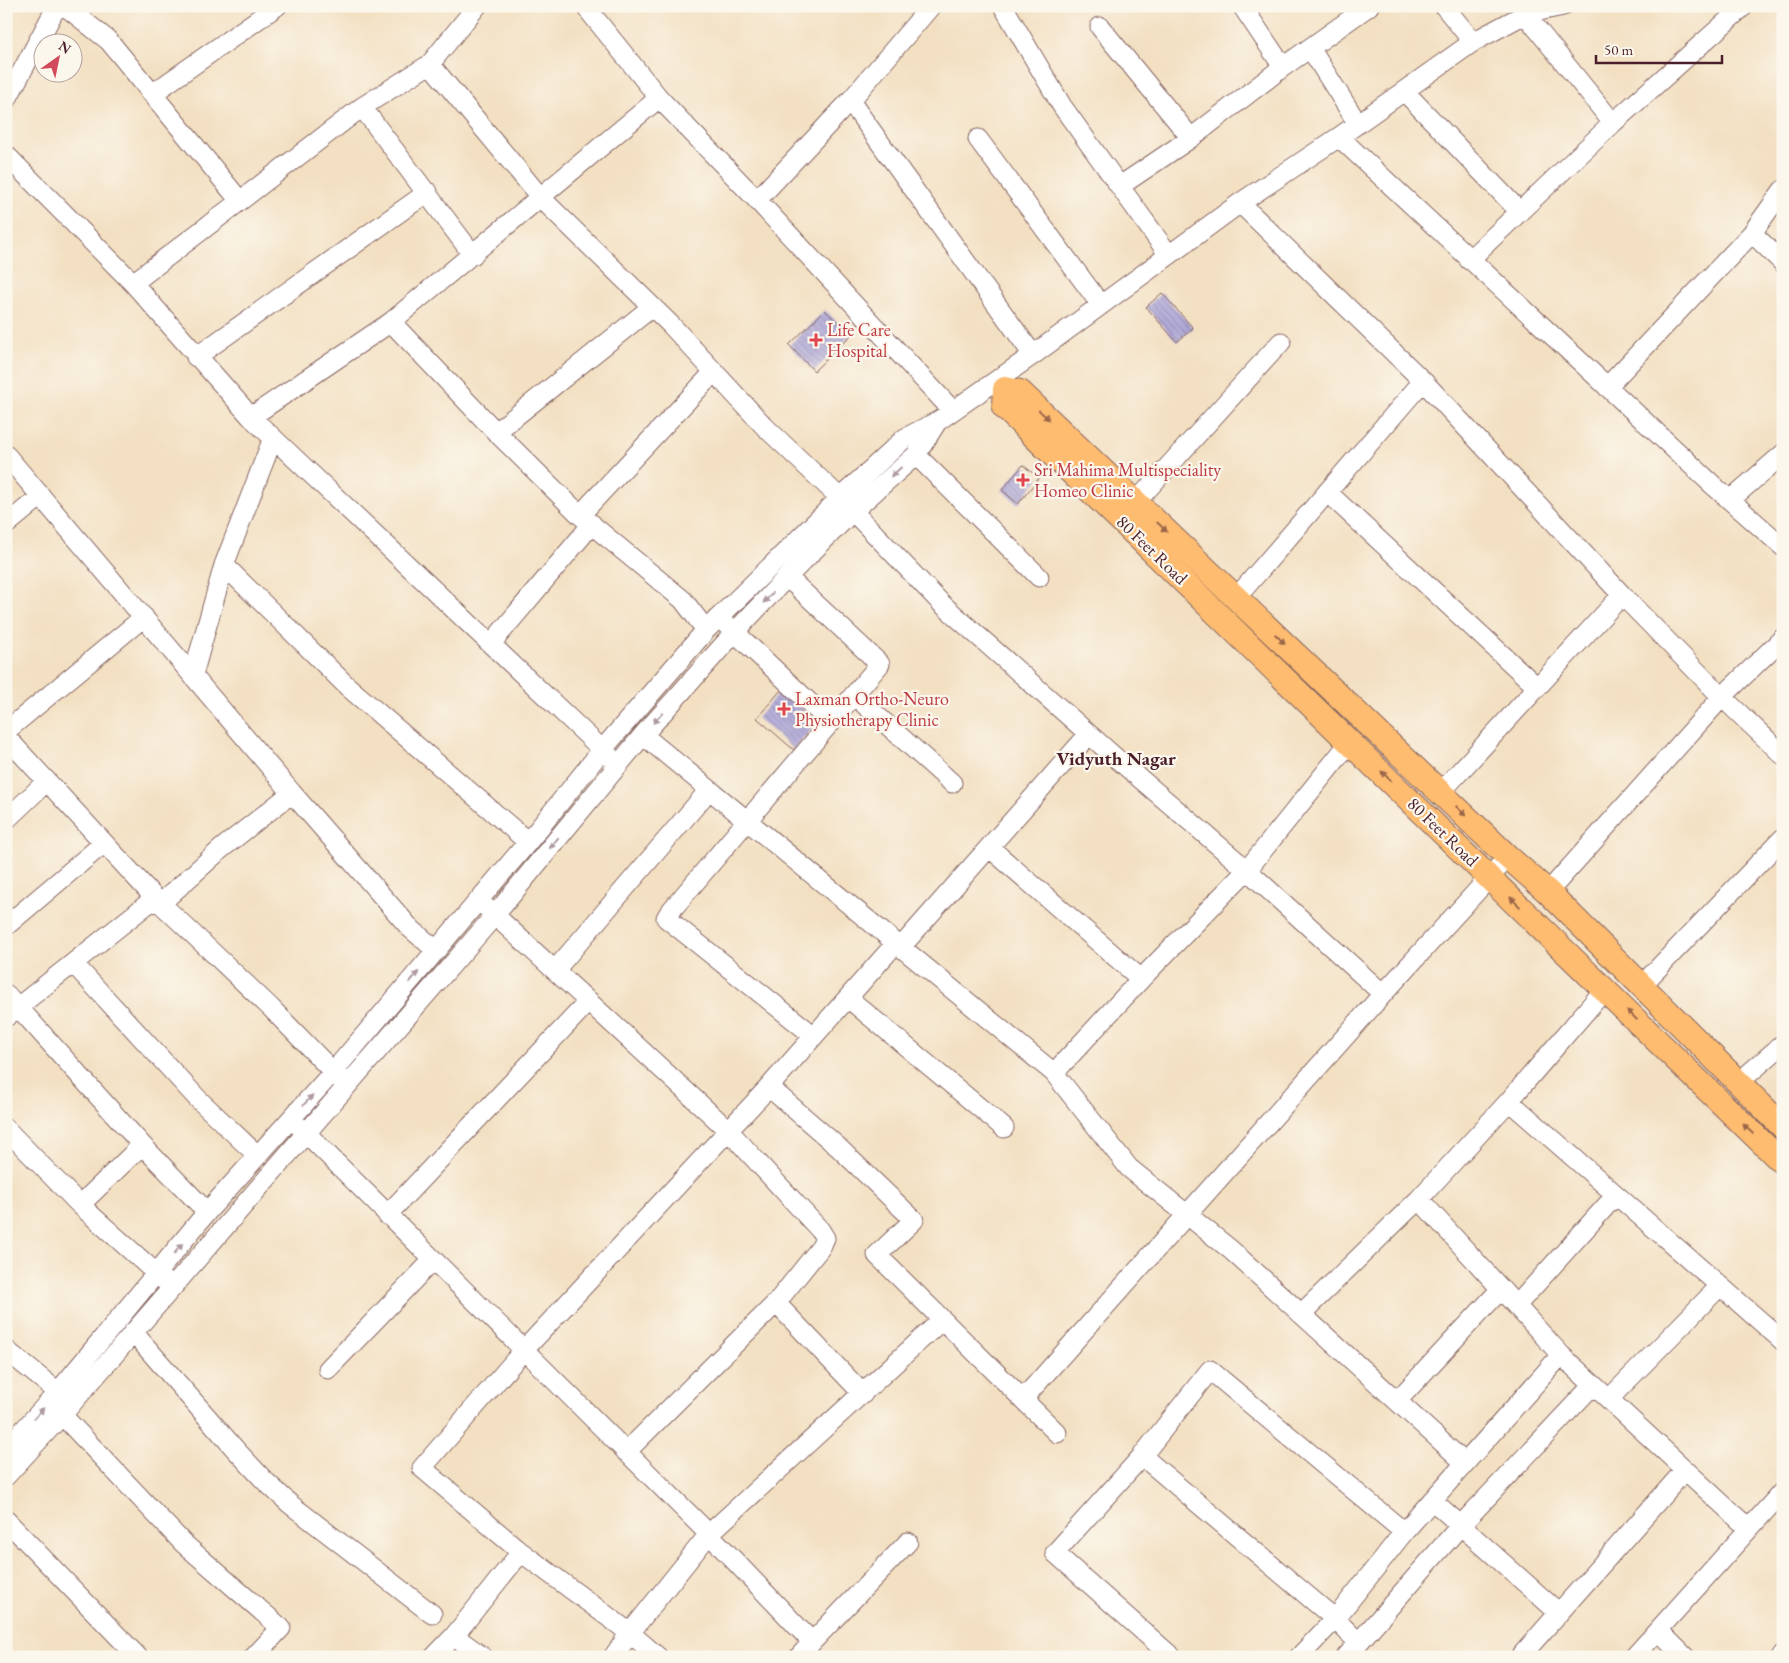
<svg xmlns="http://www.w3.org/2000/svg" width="1789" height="1663" font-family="'EB Garamond',serif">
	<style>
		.building { fill: url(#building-back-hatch) }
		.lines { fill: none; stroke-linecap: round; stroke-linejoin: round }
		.minor-casing { stroke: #856360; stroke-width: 21 }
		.major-casing { stroke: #856360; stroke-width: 26 }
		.minor { stroke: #fff; stroke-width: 19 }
		.major { stroke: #fdbc6f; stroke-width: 24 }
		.oneway { fill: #9b664a }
		.oneway2 { fill: #ae9aa0 }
		.health-dot { fill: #e0444e; stroke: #fbf7ec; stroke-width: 2 }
		.labels { text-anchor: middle; stroke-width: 4.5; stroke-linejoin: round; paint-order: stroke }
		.health-label { font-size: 18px; fill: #be3a42; stroke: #fbf7ec; text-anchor: start }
		.street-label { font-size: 18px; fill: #4a1f2b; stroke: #fbf7ec }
		.neighbourhood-label { font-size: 19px; font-weight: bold; fill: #4a1f2b; stroke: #fbf7ec }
	</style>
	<defs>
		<pattern id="building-back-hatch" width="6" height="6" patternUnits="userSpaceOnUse" patternTransform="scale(1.25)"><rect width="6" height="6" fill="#aea7d8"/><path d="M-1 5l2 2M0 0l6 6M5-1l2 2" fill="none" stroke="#9087af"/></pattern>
	</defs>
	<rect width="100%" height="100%" fill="#fbf7ec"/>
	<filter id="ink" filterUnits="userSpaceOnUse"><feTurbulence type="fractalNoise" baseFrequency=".02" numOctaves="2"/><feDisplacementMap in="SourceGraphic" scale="10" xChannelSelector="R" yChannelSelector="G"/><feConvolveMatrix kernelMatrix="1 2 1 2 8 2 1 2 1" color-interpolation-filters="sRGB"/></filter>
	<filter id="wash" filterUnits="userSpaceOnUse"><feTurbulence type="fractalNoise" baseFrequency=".0096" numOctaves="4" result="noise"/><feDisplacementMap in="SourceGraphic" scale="20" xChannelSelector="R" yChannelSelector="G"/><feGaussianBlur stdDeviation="1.12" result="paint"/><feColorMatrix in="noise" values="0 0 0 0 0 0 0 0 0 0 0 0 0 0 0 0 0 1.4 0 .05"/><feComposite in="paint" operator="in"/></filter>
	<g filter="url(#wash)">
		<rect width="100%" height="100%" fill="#f3e0c2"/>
		<g id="blocks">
			<!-- building -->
			<path class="building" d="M 1162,293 L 1193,328 L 1177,342 L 1146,307 Z
				M 825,310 L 851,335 L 814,371 L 789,345 Z
				M 1023,465 L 1039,478 L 1018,504 L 1002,490 Z
				M 781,690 L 818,722 L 794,750 L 757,718 Z"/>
		</g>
	</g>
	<g filter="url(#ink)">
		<use href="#blocks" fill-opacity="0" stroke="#856360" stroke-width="1"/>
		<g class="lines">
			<!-- minor casing -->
			<g class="minor-casing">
				<path id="minor" d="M 65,6 L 109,41 L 240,201 L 362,107 L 473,255
					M 585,6 L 659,98 L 757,200 L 952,410
					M 1003,6 L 1062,106 L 1169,255
					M 1242,6 L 1283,67
					M 1444,6 L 1473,42
					M 1100,27 L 1191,138
					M 1310,48 L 1358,124
					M 430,64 L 541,198 L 671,325 L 764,426 L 840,498 L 942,604 L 1116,758 L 1247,870 L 1141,979 L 1054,1073 L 1129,1168 L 1231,1250 L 1465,1463
					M 1404,91 L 1520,212
					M 152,94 L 277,6
					M 6,101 L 57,6
					M 850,101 L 1033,355
					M 362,107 L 430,64 L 477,6
					M 1613,123 L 1744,6
					M 1339,137 L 1715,487 L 1783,547
					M 978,139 L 1101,305
					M 6,155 L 133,283 L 251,417 L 610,757
					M 1120,186 L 1191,138 L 1283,67 L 1369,6
					M 1783,190 L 1752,233 L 1783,263
					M 757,200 L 850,101 L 931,6
					M 1240,203 L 1423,381 L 1622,595 L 1722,697 L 1783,638
					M 1469,260 L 1613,123 L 1525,14
					M 133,283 L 240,201
					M 391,322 L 496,432 L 580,515 L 683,600 L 706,630
					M 196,357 L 428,192
					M 1607,387 L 1752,233
					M 251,417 L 391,322 L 659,98
					M 496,432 L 652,307
					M 273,438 L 224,565 L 347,686 L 528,842
					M 6,455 L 292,793
					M 916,455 L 1039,577
					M 1327,492 L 1537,687
					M 1730,500 L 1783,454
					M 1136,502 L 1281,342
					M 580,515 L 714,372
					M 6,525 L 41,496
					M 787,577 L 880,664 L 669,913 L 666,918 L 814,1036
					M 1236,598 L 1423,381
					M 726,624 L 831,723
					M 491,644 L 592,524
					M 193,675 L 224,565
					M 855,696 L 952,783
					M 6,731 L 144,617
					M 643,735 L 1054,1073
					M 6,737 L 155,898
					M 1350,742 L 1247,870 L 1383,994
					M 1441,792 L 1622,595
					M 6,820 L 47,781
					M 990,848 L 1141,979
					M 1548,892 L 1722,697 L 1783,755
					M 160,904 L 221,849 L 292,793 L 410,928 L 436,950
					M 487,908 L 728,1130 L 820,1230 L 825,1238 L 821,1247 L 776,1303 L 626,1452
					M 6,926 L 104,843
					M 896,943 L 769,1087 L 838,1147 L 914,1220 L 877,1255 L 1057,1433
					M 901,947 L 1089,734
					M 73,963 L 197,1098 L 257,1155
					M 556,969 L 709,790
					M 1642,985 L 1783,838
					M 6,994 L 18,1007 L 155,898 L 271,1008 L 341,1080
					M 848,998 L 1004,1128
					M 6,1017 L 18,1007 L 142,1145 L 80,1205
					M 1738,1083 L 1783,1044
					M 1509,1101 L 1783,1341
					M 299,1126 L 709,1534 L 630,1633 L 658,1657
					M 6,1129 L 80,1205 L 166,1282
					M 142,1145 L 207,1212
					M 387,1215 L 589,1001
					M 776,1303 L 863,1394
					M 1516,1306 L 1616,1195
					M 1301,1314 L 1419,1199
					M 133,1332 L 235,1449 L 264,1480 L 290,1504 L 432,1614
					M 6,1350 L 58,1392
					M 1561,1355 L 1419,1199 L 1509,1101 L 1605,989
					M 328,1369 L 433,1260
					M 1023,1399 L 1383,994 L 1508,857
					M 1609,1399 L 1720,1286
					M 1397,1401 L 1501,1289
					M 62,1415 L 183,1543 L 281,1628 L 254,1657
					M 6,1449 L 58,1392 L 207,1212 L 333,1072 L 528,842 L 602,750 L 706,630 L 840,498 L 905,438 L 938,421 L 1033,355 L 1240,203 L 1339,137 L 1473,42 L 1525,14 L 1563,6
					M 1142,1456 L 1335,1619 L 1358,1642
					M 6,1476 L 62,1415 L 495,915 L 643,735 L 735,632 L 787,577 L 853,511 L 916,455 L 937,422
					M 1432,1500 L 1559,1613
					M 6,1520 L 138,1657
					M 908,1542 L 812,1642 L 709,1534 L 942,1320
					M 1658,1630 L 1685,1657
					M 454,1636 L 483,1657
					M 434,1657 L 454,1636 L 521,1552
					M 613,1657 L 630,1633 L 521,1552 L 422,1468 L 523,1351 L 769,1087
					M 799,1657 L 812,1642
					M 1172,1657 L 1055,1553 L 1142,1456 L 1210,1370 L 1404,1532 L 1561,1355 L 1748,1528
					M 1299,1657 L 1335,1619 L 1404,1532
					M 1346,1657 L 1461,1525 L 1593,1385
					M 1520,1657 L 1685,1470
					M 1634,1657 L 1783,1491
					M 1781,1657 L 1783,1654"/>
			</g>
			<!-- major casing -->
			<g class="major-casing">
				<path id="major" d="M 1783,1127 L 1548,892 L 1508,857 L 1020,392 L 1005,389 L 1004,407 L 1783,1163"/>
			</g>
			<!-- minor -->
			<use href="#minor" class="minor"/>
			<!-- major -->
			<use href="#major" class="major"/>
		</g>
		<!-- one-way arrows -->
		<defs><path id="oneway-solid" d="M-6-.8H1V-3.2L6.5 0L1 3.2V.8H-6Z" transform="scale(1.25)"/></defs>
		<g class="oneway">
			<use href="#oneway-solid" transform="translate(1044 415) rotate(43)"/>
			<use href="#oneway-solid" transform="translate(1162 527) rotate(44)"/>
			<use href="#oneway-solid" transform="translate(1280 639) rotate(44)"/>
			<use href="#oneway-solid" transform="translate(1386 776) rotate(-136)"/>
			<use href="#oneway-solid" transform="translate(1461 811) rotate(44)"/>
			<use href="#oneway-solid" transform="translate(1515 902) rotate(-136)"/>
			<use href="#oneway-solid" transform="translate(1632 1015) rotate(-136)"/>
			<use href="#oneway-solid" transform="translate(1748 1129) rotate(-136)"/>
		</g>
		<g class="oneway2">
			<use href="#oneway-solid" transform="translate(896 472) rotate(138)"/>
			<use href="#oneway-solid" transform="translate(768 598) rotate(134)"/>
			<use href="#oneway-solid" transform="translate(658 718) rotate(132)"/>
			<use href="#oneway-solid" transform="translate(554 843) rotate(129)"/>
			<use href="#oneway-solid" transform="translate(414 977) rotate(-50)"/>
			<use href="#oneway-solid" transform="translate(308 1100) rotate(-48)"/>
			<use href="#oneway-solid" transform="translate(178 1249) rotate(-51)"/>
			<use href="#oneway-solid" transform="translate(39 1413) rotate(-48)"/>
		</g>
	</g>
	<!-- markers -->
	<g class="health-dot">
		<path d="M813.5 332.5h5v5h5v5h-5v5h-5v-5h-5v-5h5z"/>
		<path d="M1020.5 472.5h5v5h5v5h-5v5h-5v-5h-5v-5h5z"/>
		<path d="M781.5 701.5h5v5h5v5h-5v5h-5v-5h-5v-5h5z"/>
	</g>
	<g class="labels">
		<!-- health labels -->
		<g class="health-label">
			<text x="827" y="336">Life Care<tspan x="827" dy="21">Hospital</tspan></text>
			<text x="1034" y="476">Sri Mahima Multispeciality<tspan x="1034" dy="21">Homeo Clinic</tspan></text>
			<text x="795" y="705">Laxman Ortho-Neuro<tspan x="795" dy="21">Physiotherapy Clinic</tspan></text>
		</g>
		<!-- street labels -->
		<g class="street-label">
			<text transform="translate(1152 550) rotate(44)" y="6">80 Feet Road</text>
			<text transform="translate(1443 832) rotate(44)" y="6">80 Feet Road</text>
		</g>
		<!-- neighbourhood labels -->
		<g class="neighbourhood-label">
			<text x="1116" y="765">Vidyuth Nagar</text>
		</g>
	</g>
	<!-- margin -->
	<rect width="1789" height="1663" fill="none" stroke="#fbf7ec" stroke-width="25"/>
	<!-- north arrow -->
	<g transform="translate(58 58) rotate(33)"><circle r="24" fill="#fbf7ec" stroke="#b4a19f"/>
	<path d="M0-4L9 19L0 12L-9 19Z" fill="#d1495b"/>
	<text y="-8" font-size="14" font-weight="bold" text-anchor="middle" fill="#4a1f2b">N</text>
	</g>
	<!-- scale -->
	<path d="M1596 55v8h126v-8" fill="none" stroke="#4a1f2b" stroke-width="2.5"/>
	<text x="1604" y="55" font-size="15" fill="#4a1f2b" stroke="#fbf7ec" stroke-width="4" paint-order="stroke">50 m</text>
</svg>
